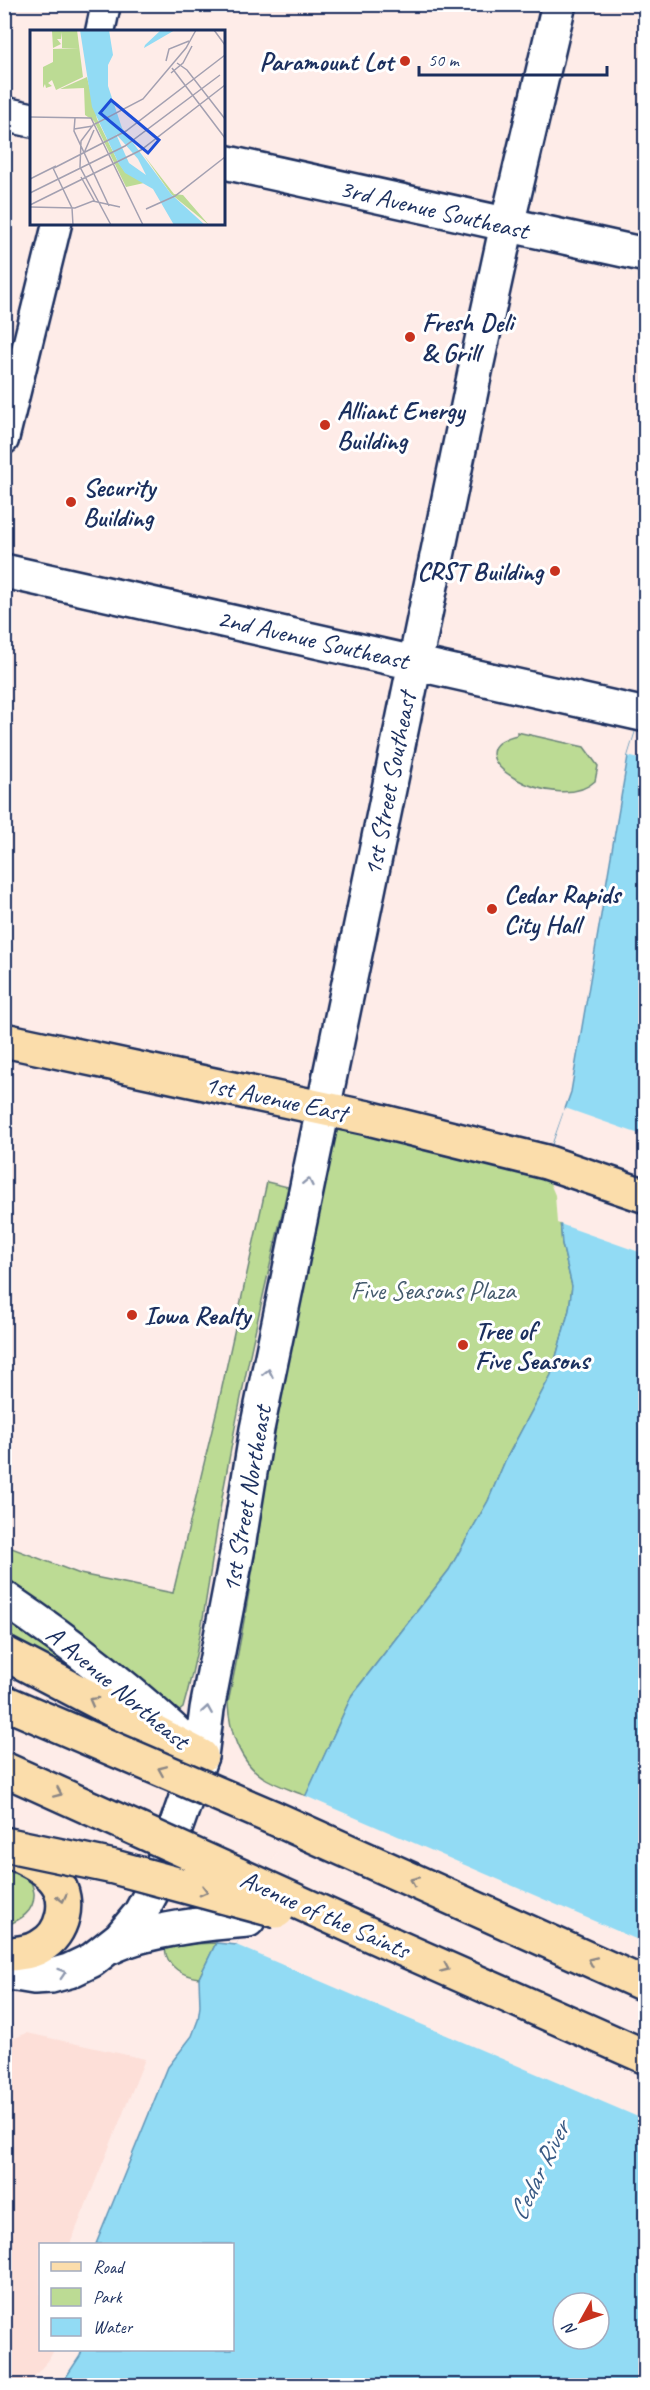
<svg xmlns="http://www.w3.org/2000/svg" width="650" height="2390" font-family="Caveat,sans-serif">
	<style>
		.built { fill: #fddfd8 }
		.green { fill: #bcdb94; stroke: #6c8579; stroke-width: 1.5 }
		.water { fill: #92dbf4; stroke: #6296b8; stroke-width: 1.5; fill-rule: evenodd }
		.pier { fill: #feece8 }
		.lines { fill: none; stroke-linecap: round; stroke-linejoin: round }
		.street-casing { stroke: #1b2f5e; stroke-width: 33 }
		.secondary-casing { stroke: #1b2f5e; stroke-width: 38 }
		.primary-casing { stroke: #1b2f5e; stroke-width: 38 }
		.highway-casing { stroke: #1b2f5e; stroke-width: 38 }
		.street { stroke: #fff; stroke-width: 28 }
		.secondary { stroke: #fff; stroke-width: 33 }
		.primary { stroke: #fbddab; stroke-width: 33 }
		.highway { stroke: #fbddab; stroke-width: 33 }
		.highway-bridge-casing { stroke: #1b2f5e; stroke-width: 38; stroke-linecap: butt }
		.highway-bridge { stroke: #fbddab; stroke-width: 33 }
		.oneway { stroke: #8d97ae }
		.oneway2 { stroke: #8b8684 }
		.poi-dot { fill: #c8321e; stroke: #fff; stroke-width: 2 }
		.labels { text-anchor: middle; stroke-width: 6; stroke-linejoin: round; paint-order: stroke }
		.poi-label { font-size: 26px; font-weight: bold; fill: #1b2f5e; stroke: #fff; text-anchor: start }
		.street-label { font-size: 26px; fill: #1b2f5e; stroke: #fff }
		.park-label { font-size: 26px; fill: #435a6c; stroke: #fff }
		.water-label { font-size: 27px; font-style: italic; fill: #395a84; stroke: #fff }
		.inset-road { fill: none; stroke: #a3a0b1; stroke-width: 1.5 }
		.view { fill: #1d4ed8; fill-opacity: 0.15; stroke: #1d4ed8; stroke-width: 3 }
		.inset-edge { fill: none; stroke: #1b2f5e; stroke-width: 3 }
	</style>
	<rect width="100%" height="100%" fill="#feece8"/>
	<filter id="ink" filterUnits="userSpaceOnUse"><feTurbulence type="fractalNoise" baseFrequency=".0167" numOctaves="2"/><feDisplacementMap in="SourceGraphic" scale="12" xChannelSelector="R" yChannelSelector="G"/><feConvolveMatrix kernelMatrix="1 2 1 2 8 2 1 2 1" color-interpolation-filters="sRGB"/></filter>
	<g filter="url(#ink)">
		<!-- built -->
		<path class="built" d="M 27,2033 L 145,2059 L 70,2244 L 40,2244 L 40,2350 L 54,2350 L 48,2361 L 26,2385 L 5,2385 L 5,2042 Z"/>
		<!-- green -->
		<path class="green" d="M 517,732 L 584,747 L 598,766 L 595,781 C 558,817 444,753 517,735 Z
			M 323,1107 L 545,1165 L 558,1194 L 562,1244 L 572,1286 L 569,1310 L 551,1375 L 505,1461 L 488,1501 L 449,1570 L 352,1695 L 306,1796 C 292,1790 275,1785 263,1777 C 239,1762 229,1729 228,1703 C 270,1506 284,1305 323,1107 Z
			M 267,1182 L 288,1187 C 266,1283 243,1379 226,1476 C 211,1554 205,1632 183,1708 L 179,1711 L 127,1669 L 5,1583 L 4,1545 L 80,1574 L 173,1593 L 219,1401 Z
			M 4,1615 L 83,1672 L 75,1678 L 5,1637 Z
			M 5,1864 C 11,1867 21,1870 26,1875 C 31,1879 33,1887 34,1893 C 35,1912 20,1920 5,1926 Z
			M 216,1943 L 199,1978 C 183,1976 167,1967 165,1949 L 191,1944 Z"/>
		<!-- water -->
		<path class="water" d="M 645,701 L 645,2385 L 60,2386 L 80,2356 L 82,2350 L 232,2350 L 232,2244 L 96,2244 L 168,2067 L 192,2036 L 198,2020 L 200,2006 L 199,1978 L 216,1943 L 237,1945 L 352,1695 L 449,1570 L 488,1501 L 505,1461 L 551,1375 L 569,1310 L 572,1286 L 562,1244 L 558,1194 L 545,1165 L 571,1092 L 628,756 ZM 563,2303 L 599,2303 L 599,2339 L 563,2339 Z"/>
		<!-- pier -->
		<path class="pier" d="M 645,701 L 646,761 L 628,756 Z
			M 565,1108 L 645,1136 L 645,1254 L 557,1223 L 555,1195 L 544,1169 Z
			M 303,1795 L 645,1943 L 645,2120 L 236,1945 L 247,1923 L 244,1921 Z"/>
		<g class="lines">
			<!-- street casing -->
			<g class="street-casing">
				<path id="street" d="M 100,32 L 106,4
					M 4,440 L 57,224"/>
			</g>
			<!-- secondary casing -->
			<g class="secondary-casing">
				<path id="secondary" d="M 4,114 L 32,120
					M 224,162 L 646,255
					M 4,571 L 646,715
					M 4,1598 C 71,1643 133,1691 191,1747
					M 111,1947 C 147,1929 209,1923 248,1920
					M 4,1972 L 34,1977 L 51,1976 L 69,1971 L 92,1960 L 120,1938 L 140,1914 L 155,1886 L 201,1756 L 207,1709 L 237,1553 L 257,1429 L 475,372 L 507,225 L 559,4"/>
			</g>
			<!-- primary casing -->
			<g class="primary-casing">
				<path id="primary" d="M 4,1040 L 368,1118 L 546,1162 L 646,1196"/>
			</g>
			<!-- highway casing -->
			<g class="highway-casing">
				<path id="highway" d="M 4,1653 L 201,1756
					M 274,1818 L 646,1985
					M 4,1848 C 21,1856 45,1866 56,1881 C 71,1901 63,1934 41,1946 C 31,1953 16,1953 4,1955
					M 391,1944 L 646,2057"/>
			</g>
			<!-- street -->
			<use href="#street" class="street"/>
			<!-- secondary -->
			<use href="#secondary" class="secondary"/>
			<!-- primary -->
			<use href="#primary" class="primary"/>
			<!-- highway -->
			<use href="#highway" class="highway"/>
			<!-- highway-bridge casing -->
			<g class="highway-bridge-casing">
				<path id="highway-bridge" d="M 4,1702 L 274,1818
					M 4,1769 L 391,1944
					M 4,1844 L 114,1867 L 277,1911"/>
			</g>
			<!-- highway-bridge -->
			<use href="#highway-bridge" class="highway-bridge"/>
		</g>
		<!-- one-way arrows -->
		<defs><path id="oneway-chevron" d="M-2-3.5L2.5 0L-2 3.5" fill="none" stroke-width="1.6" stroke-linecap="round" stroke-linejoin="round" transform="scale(1.5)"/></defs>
		<g class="oneway">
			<use href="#oneway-chevron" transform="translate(308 1182) rotate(-78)"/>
			<use href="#oneway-chevron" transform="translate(268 1373) rotate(-78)"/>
			<use href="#oneway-chevron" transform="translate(207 1710) rotate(-81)"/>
			<use href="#oneway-chevron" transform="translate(62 1973) rotate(-18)"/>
		</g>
		<g class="oneway2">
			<use href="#oneway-chevron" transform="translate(93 1701) rotate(-151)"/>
			<use href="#oneway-chevron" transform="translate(162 1770) rotate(-157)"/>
			<use href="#oneway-chevron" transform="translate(58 1793) rotate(24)"/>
			<use href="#oneway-chevron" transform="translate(414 1881) rotate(-156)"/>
			<use href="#oneway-chevron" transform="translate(204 1891) rotate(15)"/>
			<use href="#oneway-chevron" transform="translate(62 1898) rotate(77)"/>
			<use href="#oneway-chevron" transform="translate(592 1961) rotate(-156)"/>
			<use href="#oneway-chevron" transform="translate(445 1968) rotate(24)"/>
		</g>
	</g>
	<!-- markers -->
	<g class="poi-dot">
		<circle cx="405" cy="61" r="6"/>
		<circle cx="410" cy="337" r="6"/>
		<circle cx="325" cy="425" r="6"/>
		<circle cx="71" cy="502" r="6"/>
		<circle cx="555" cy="571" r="6"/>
		<circle cx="492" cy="909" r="6"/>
		<circle cx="132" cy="1315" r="6"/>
		<circle cx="463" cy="1345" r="6"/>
	</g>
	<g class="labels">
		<!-- poi labels -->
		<g class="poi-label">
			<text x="393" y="70" text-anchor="end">Paramount Lot</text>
			<text x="422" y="331">Fresh Deli<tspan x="422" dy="30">&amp; Grill</tspan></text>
			<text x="337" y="419">Alliant Energy<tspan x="337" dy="30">Building</tspan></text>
			<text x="83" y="496">Security<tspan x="83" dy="30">Building</tspan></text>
			<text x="543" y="580" text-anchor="end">CRST Building</text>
			<text x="504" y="903">Cedar Rapids<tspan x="504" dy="30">City Hall</tspan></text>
			<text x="144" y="1324">Iowa Realty</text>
			<text x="475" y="1339">Tree of<tspan x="475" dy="30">Five Seasons</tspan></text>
		</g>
		<!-- street labels -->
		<g class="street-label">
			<text transform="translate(434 209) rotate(13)" y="9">3rd Avenue Southeast</text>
			<text transform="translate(313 639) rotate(13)" y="9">2nd Avenue Southeast</text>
			<text transform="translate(389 784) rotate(-79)" y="9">1st Street Southeast</text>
			<text transform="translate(276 1098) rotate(12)" y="9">1st Avenue East</text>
			<text transform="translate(246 1499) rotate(-80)" y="9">1st Street Northeast</text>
			<text transform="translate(118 1687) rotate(40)" y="9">A Avenue Northeast</text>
			<text transform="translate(325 1914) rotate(24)" y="9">Avenue of the Saints</text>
		</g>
		<!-- park labels -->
		<g class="park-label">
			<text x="433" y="1299">Five Seasons Plaza</text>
		</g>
		<!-- water labels -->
		<g class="water-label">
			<text transform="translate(539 2171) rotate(-64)" y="9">Cedar River</text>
		</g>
	</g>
	<!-- overview -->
	<g transform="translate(30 30)">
		<rect width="195" height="195" fill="#feece8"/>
		<path d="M 12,0 L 47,0 L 53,47 L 26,60 L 22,50 L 18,53 L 22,56 L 16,58 L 15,54 L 13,58 L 13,37 L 23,32 L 23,19 L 49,18 L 32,18 L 32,2 L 31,9 L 27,9 L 31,14 L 23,18 L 22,1 ZM 57,47 L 67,89 L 88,132 L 95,142 L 114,153 L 96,157 L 64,91 L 55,85 L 54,58 L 30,59 ZM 113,124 L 144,164 L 153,165 L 179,195 L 141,164 Z" fill="#bcdb94"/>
		<path d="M 50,0 L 79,0 L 83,25 L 78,35 L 78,56 L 92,98 L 141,164 L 175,195 L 144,195 L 123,159 L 95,143 L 89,134 L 62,77 ZM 86,104 L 108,129 L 116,145 L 99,133 ZM 131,0 L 145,0 L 114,18 L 115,15 Z" fill="#92dbf4" fill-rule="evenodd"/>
		<path class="inset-road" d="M 184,0 L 195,15M 136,31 L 139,19 L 159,11M 147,33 L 157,40 L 195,89M 142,38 L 195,108M 141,43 L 153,33 L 162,16M 0,87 L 61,88 L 113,195M 45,88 L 44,101 L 79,176M 44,99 L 63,96M 54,123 L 64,100M 23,138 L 42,178 L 43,195M 24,138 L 96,101 L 195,25M 51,147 L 65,172M 0,149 L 26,136M 0,163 L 95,116 L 190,45M 0,175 L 111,120 L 195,55M 0,177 L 45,178 L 63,171 L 90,177M 116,179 L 145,166 L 195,127M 81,195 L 50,137 L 51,111 L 63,95 L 113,69 L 156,18 L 166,0"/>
		<path class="view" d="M 81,70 L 129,110 L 118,123 L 70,83 Z"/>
		<rect width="195" height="195" class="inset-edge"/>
	</g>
	<!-- margin -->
	<rect width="650" height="2390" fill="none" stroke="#fff" stroke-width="24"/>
	<rect x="12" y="12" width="626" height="2366" fill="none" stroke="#1b2f5e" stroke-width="2" filter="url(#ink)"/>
	<!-- legend -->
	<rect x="39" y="2243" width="195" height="108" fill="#ffffff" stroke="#a4acbf" stroke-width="1.5"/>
	<rect x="51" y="2262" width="30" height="9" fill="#fbddab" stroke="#a4acbf" stroke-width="1.5"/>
	<text x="93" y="2273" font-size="18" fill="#1b2f5e">Road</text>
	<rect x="51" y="2288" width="30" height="18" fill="#bcdb94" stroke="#a4acbf" stroke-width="1.5"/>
	<text x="93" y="2303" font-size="18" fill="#1b2f5e">Park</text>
	<rect x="51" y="2318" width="30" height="18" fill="#92dbf4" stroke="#a4acbf" stroke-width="1.5"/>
	<text x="93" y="2333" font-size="18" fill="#1b2f5e">Water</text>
	<!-- north arrow -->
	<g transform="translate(581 2321) rotate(230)"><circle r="28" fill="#ffffff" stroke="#a4acbf" stroke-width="1.5"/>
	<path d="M0-4.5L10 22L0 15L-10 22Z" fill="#c8321e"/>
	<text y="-9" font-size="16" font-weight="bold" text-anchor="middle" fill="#1b2f5e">N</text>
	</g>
	<!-- scale -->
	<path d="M419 66v9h188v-9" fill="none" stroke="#1b2f5e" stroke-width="3"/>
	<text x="428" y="66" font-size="18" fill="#1b2f5e" stroke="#ffffff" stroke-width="4.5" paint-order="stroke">50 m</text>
</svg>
